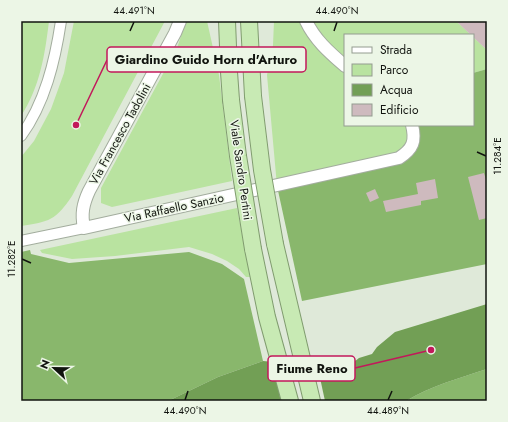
<svg xmlns="http://www.w3.org/2000/svg" width="508" height="422" font-family="Jost,sans-serif">
	<style>
		.green { fill: #b9e3a0 }
		.forest { fill: #89b76c }
		.water { fill: #729f55 }
		.pier { fill: #dfe9d9 }
		.building { fill: #cebabe }
		.lines { fill: none; stroke-linecap: round; stroke-linejoin: round }
		.minor-casing { stroke: #a3ad9e; stroke-width: 12 }
		.tertiary-casing { stroke: #a3ad9e; stroke-width: 14 }
		.trunk-casing { stroke: #809c6f; stroke-width: 18 }
		.minor { stroke: #fff; stroke-width: 10 }
		.tertiary { stroke: #fff; stroke-width: 12 }
		.trunk { stroke: #c8eab4; stroke-width: 16 }
		.trunk-bridge-casing { stroke: #809c6f; stroke-width: 18; stroke-linecap: butt }
		.trunk-bridge { stroke: #c8eab4; stroke-width: 16 }
		.ticks { fill: none; stroke: #11140f; stroke-width: 1.5 }
		.labels { text-anchor: middle; stroke-width: 3; stroke-linejoin: round; paint-order: stroke }
		.street-label { font-size: 12px; fill: #11140f; stroke: #ecf6e6 }
		.leader { fill: none; stroke: #c2185b; stroke-width: 1.5 }
		.callout-dot { fill: #c2185b; stroke: #ecf6e6; stroke-width: 1.5 }
		.callout { fill: #ecf6e6; stroke: #c2185b; stroke-width: 1.5 }
		.callout-label { font-size: 13px; text-anchor: middle; font-weight: bold; fill: #11140f }
		.neatline { fill: none; stroke: #11140f; stroke-width: 1.5 }
		.ticks-label { font-size: 10px; text-anchor: middle; fill: #11140f }
	</style>
	<rect width="100%" height="100%" fill="#dfe9d9"/>
	<!-- green -->
	<path class="green" d="M 21,21 L 49,21 C 45,54 40,87 21,116 Z
		M 74,21 L 165,21 L 72,196 C 56,220 49,222 21,226 L 21,157 L 34,141 L 51,109 L 64,73 Z
		M 186,21 L 207,21 L 219,75 L 232,181 L 112,207 L 101,203 L 101,188 L 177,48 Z
		M 274,21 L 456,21 L 471,35 L 345,35 L 345,125 L 415,125 L 405,154 L 277,186 L 267,75 L 273,45 Z
		M 473,37 L 487,50 L 487,69 L 473,73 Z
		M 237,208 L 250,277 L 246,277 L 239,269 L 227,261 L 212,254 L 189,247 L 115,256 L 72,259 L 42,253 L 40,250 Z"/>
	<!-- forest -->
	<path class="forest" d="M 487,69 L 487,264 L 302,301 L 277,186 L 399,158 L 415,125 L 473,125 L 473,73 Z
		M 30,250 L 31,254 L 69,263 L 189,252 L 222,264 L 244,279 L 263,361 L 218,377 L 168,401 L 21,401 L 21,252 Z
		M 487,369 L 487,401 L 406,401 C 430,386 460,378 487,369 Z"/>
	<!-- water -->
	<path class="water" d="M 487,304 L 487,369 C 460,378 430,386 406,401 L 168,401 L 218,377 L 263,361 L 317,366 L 333,371 L 349,366 L 359,358 L 372,354 L 377,347 L 395,332 Z"/>
	<!-- pier -->
	<path class="pier" d="M 271,360 L 317,364 L 325,401 L 281,401 Z"/>
	<!-- building -->
	<path class="building" d="M 456,21 L 487,21 L 487,50 L 473,37 L 473,35 L 471,35 Z
		M 484,173 L 487,183 L 487,218 L 479,220 L 468,177 Z
		M 435,179 L 438,198 L 421,201 L 421,205 L 386,212 L 383,201 L 418,194 L 416,183 Z
		M 375,189 L 379,198 L 370,202 L 366,193 Z"/>
	<g class="lines">
		<!-- minor casing -->
		<g class="minor-casing">
			<path id="minor" d="M 21,136 C 45,103 55,61 61,21
				M 21,241 L 84,228"/>
		</g>
		<!-- tertiary casing -->
		<g class="tertiary-casing">
			<path id="tertiary" d="M 180,21 L 175,33 L 89,191 C 83,204 81,214 84,228 L 399,158 C 413,149 416,141 412,125
				M 306,21 C 315,40 329,52 345,66"/>
		</g>
		<!-- trunk casing -->
		<g class="trunk-casing">
			<path id="trunk" d="M 227,21 L 229,72 L 231,100
				M 249,21 L 253,96
				M 275,244 L 312,401
				M 253,249 L 267,317 L 290,401"/>
		</g>
		<!-- minor -->
		<use href="#minor" class="minor"/>
		<!-- tertiary -->
		<use href="#tertiary" class="tertiary"/>
		<!-- trunk -->
		<use href="#trunk" class="trunk"/>
		<!-- trunk-bridge casing -->
		<g class="trunk-bridge-casing">
			<path id="trunk-bridge" d="M 253,96 L 262,170 L 275,244
				M 231,100 L 238,156 L 253,249"/>
		</g>
		<!-- trunk-bridge -->
		<use href="#trunk-bridge" class="trunk-bridge"/>
	</g>
	<!-- ticks -->
	<path class="ticks" d="M 130,31 L 134,22M 334,31 L 337,22M 477,152 L 486,156M 22,259 L 31,263M 185,400 L 188,391M 388,400 L 392,391"/>
	<g class="labels">
		<!-- street labels -->
		<g class="street-label">
			<text transform="translate(120 134) rotate(-61)" y="4">Via Francesco Tadolini</text>
			<text transform="translate(241 170) rotate(82)" y="4">Viale Sandro Pertini</text>
			<text transform="translate(174 208) rotate(-12)" y="4">Via Raffaello Sanzio</text>
		</g>
	</g>
	<!-- callouts -->
	<path class="leader" d="M76 125L107 60M431 350L355 368"/>
	<g class="callout-dot">
		<circle cx="76" cy="125" r="4"/>
		<circle cx="431" cy="350" r="4"/>
	</g>
	<g class="callout">
		<rect x="107" y="47" width="199" height="25" rx="4"/>
		<rect x="268" y="356" width="87" height="25" rx="4"/>
	</g>
	<g class="callout-label">
		<text x="206" y="64">Giardino Guido Horn d'Arturo</text>
		<text x="312" y="373">Fiume Reno</text>
	</g>
	<!-- border -->
	<rect width="508" height="422" fill="none" stroke="#ecf6e6" stroke-width="44"/>
	<!-- legend -->
	<rect x="344" y="34" width="130" height="92" fill="#ecf6e6" stroke="#949c90"/>
	<rect x="352" y="47" width="20" height="6" fill="#ffffff" stroke="#949c90"/>
	<text x="380" y="54" font-size="12" fill="#11140f">Strada</text>
	<rect x="352" y="64" width="20" height="12" fill="#b9e3a0" stroke="#949c90"/>
	<text x="380" y="74" font-size="12" fill="#11140f">Parco</text>
	<rect x="352" y="84" width="20" height="12" fill="#729f55" stroke="#949c90"/>
	<text x="380" y="94" font-size="12" fill="#11140f">Acqua</text>
	<rect x="352" y="104" width="20" height="12" fill="#cebabe" stroke="#949c90"/>
	<text x="380" y="114" font-size="12" fill="#11140f">Edificio</text>
	<!-- north arrow -->
	<g transform="translate(54 368) rotate(292)" stroke="#ecf6e6" stroke-width="3" paint-order="stroke">
	<path d="M0-3L7 15L0 10L-7 15Z" fill="#11140f"/>
	<text y="-6" font-size="11" font-weight="bold" text-anchor="middle" fill="#11140f">N</text>
	</g>
	<rect x="22" y="22" width="464" height="378" class="neatline"/>
	<g class="ticks-label">
		<text x="134" y="14">44.491°N</text>
		<text x="337" y="14">44.490°N</text>
		<text transform="translate(497 156) rotate(-90)" y="4">11.284°E</text>
		<text transform="translate(11 259) rotate(-90)" y="4">11.282°E</text>
		<text x="185" y="414">44.490°N</text>
		<text x="388" y="414">44.489°N</text>
	</g>
</svg>
